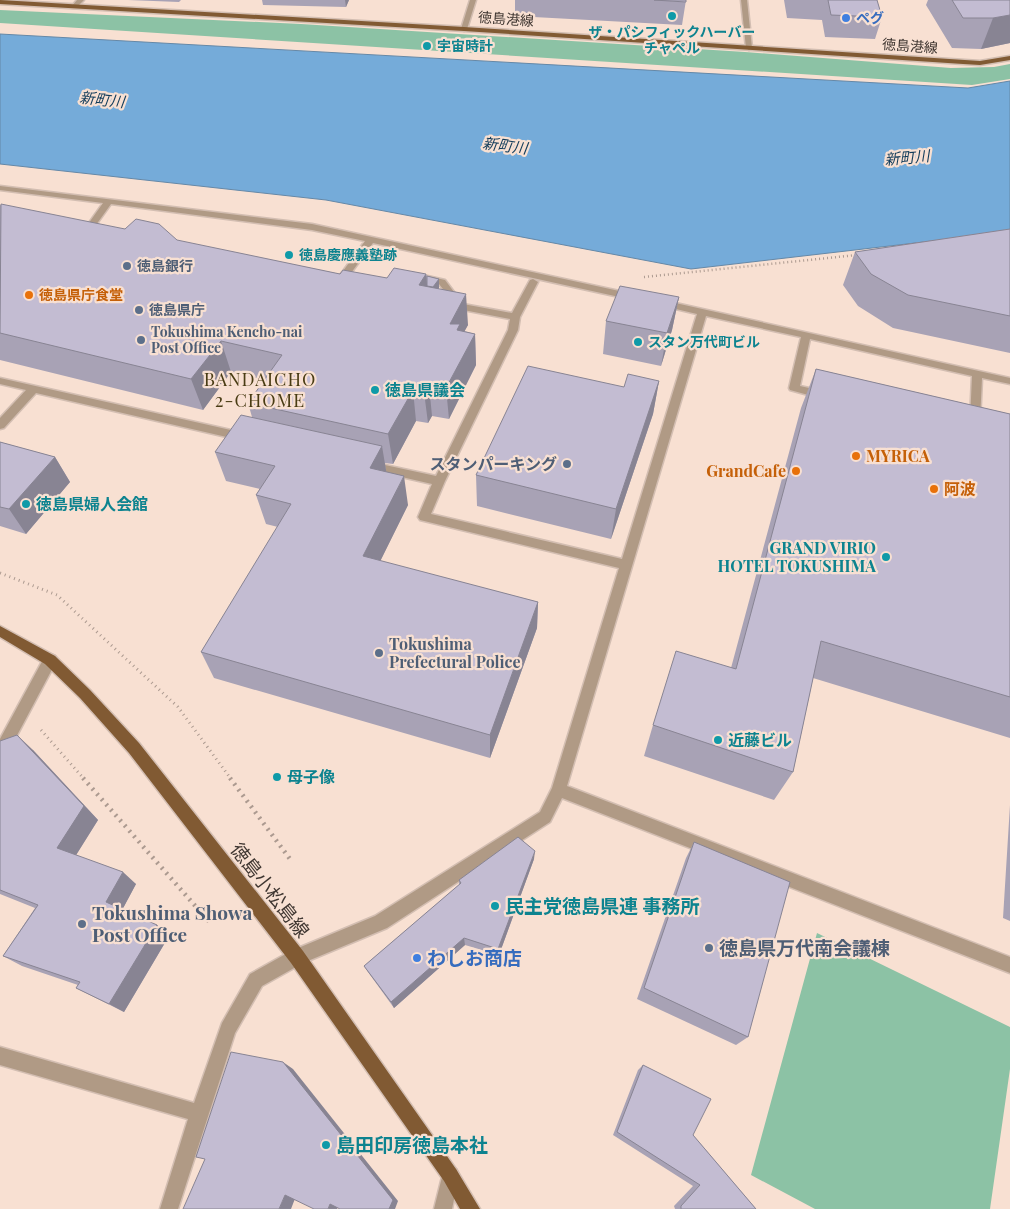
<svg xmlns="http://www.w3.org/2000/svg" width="1010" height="1209" font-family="'Playfair Display','Noto Sans JP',serif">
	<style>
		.green { fill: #8cc2a5 }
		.water { fill: #75abd9; stroke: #6588a7 }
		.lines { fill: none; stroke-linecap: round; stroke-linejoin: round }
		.minor-casing { stroke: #d3beb2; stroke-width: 3 }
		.major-casing { stroke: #d3beb2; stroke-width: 3 }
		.path-far2 { stroke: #ac9a90; stroke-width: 2.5; stroke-dasharray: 1 3; stroke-linecap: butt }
		.path-far1 { stroke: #ac9a90; stroke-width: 3; stroke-dasharray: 1 4; stroke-linecap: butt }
		.path { stroke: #ac9a90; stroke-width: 4.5; stroke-dasharray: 2 5; stroke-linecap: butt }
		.minor { fill: #b09a85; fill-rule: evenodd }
		.major { fill: #815a33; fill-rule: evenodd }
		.wall { fill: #a8a2b5 }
		.shaded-wall { fill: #888493 }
		.building { fill: #c3bcd2; stroke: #888493 }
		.culture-dot { fill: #0f9aa8; stroke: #f8e0d2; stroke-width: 2 }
		.shop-dot { fill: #3f7fe0; stroke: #f8e0d2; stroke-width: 2 }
		.service-dot { fill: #5c6f8a; stroke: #f8e0d2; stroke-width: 2 }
		.food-dot { fill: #e8710a; stroke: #f8e0d2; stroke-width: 2 }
		.labels { text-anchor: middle; stroke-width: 4.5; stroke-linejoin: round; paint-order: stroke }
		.far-shop-label { font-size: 14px; font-weight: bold; fill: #366cbe; stroke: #f8e0d2; text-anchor: start }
		.far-street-label { font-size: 14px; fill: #3f3631; stroke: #f8e0d2 }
		.far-culture-label { font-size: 14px; font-weight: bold; fill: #0d838f; stroke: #f8e0d2; text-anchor: start }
		.far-service-label { font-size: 14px; font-weight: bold; fill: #4e5e75; stroke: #f8e0d2; text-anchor: start }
		.far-food-label { font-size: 14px; font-weight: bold; fill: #c56008; stroke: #f8e0d2; text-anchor: start }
		.far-water-label { font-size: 15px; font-style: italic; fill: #113b5a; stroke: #f8e0d2 }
		.culture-label { font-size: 16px; font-weight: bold; fill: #0d838f; stroke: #f8e0d2; text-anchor: start }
		.food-label { font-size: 16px; font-weight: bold; fill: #c56008; stroke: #f8e0d2; text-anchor: start }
		.service-label { font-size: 16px; font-weight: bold; fill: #4e5e75; stroke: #f8e0d2; text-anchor: end }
		.neighbourhood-label { font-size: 18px; letter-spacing: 1px; fill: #493c14; stroke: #f8e0d2 }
		.near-street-label { font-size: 19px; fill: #3f3631; stroke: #f8e0d2 }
		.near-culture-label { font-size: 19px; font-weight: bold; fill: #0d838f; stroke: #f8e0d2; text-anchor: start }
		.near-service-label { font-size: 19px; font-weight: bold; fill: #4e5e75; stroke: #f8e0d2; text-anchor: start }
		.near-shop-label { font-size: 19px; font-weight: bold; fill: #366cbe; stroke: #f8e0d2; text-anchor: start }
	</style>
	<rect width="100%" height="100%" fill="#f8e0d2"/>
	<!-- green -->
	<path class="green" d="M 0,10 L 301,24 L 745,52 L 951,68 L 994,67 L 1010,64 L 1010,79 L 972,85 L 0,23 Z
		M 817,933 L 1010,1027 L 1010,1069 L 990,1209 L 815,1209 L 751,1175 Z"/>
	<!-- water -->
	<path class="water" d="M 0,34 L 968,88 L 1010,81 L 1010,232 L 691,269 L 326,200 L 0,164 Z"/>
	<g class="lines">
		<!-- minor casing -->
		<g class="minor-casing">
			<path id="minor" d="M 77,0 L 84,0 L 76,8 L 72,8 L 71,7 Z
				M 470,0 L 476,0 L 467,29 L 464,31 L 461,29 Z
				M 741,0 L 747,0 L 752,48 L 749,50 L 746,48 Z
				M 0,186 L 312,224 L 633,294 L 638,297 L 633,300 L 373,243 L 343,284 L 340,285 L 335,282 L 365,241 L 312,230 L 111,204 L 91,232 L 91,236 L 85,237 L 81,234 L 103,203 L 0,190 Z
				M 423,275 L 445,280 L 463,304 L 512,313 L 530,280 L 533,279 L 538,282 L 520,317 L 518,330 L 445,481 L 431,514 L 622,559 L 697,314 L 659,305 L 659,301 L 662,300 L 1010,378 L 1010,384 L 982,378 L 980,421 L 975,425 L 970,421 L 972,376 L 810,339 L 800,386 L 827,392 L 828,395 L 823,399 L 790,390 L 789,388 L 801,337 L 706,316 L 567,786 L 1010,957 L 1010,973 L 562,798 L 550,822 L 387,928 L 303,963 L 262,986 L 235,1033 L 178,1209 L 160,1209 L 188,1119 L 0,1065 L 0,1047 L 194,1103 L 222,1023 L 250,974 L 291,951 L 375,916 L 540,812 L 552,788 L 619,568 L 420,520 L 418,517 L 432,484 L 367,469 L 365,466 L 367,463 L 371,462 L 436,476 L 508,330 L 510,319 L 448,307 L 448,303 L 453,302 L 439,284 L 420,280 L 418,278 Z
				M 0,378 L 244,433 L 249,437 L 244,441 L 36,393 L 4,428 L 0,429 L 0,418 L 26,390 L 0,384 Z
				M 50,654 L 55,656 L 57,660 L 5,758 L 0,759 L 0,739 L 45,656 Z
				M 450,1166 L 456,1169 L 459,1175 L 452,1209 L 434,1209 L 444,1169 Z"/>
		</g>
		<!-- major casing -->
		<g class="major-casing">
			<path id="major" d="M 0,0 L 464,27 L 980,61 L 1010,56 L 1010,60 L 980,65 L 963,64 L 464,31 L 0,4 Z
				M 0,626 L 55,656 L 90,690 L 139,743 L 303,951 L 456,1169 L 480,1209 L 460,1209 L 444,1181 L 291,963 L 129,753 L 80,698 L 45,664 L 0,637 Z"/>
		</g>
		<!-- path-far2 -->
		<path class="path-far2" d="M 644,277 L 857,255"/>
		<!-- path-far1 -->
		<path class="path-far1" d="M 0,573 L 57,595 L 178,707 L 231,779
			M 41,730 L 84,779"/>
		<!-- path -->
		<path class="path" d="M 83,778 L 212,925
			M 230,778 L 290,859"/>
		<!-- minor -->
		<use href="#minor" class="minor"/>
		<!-- major -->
		<use href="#major" class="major"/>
	</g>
	<!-- wall -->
	<path class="wall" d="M 128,0 L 181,0 L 179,2 Z
		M 262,0 L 349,0 L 346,7 L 263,5 Z
		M 515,0 L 686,0 L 682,25 L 515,16 Z
		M 784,0 L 877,0 L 882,17 L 875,39 L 825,37 L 822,20 L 787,18 Z
		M 928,0 L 1010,0 L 1010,43 L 981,49 L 952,48 L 926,5 Z
		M 0,205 L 340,274 L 387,278 L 426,274 L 427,276 L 439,288 L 439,289 L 468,325 L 464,331 L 475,334 L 476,365 L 449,419 L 432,416 L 428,423 L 416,421 L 393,464 L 385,463 L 386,472 L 408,505 L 380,561 L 538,602 L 537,628 L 490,758 L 214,678 L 201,652 L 278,527 L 266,524 L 256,495 L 260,489 L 226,481 L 215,452 L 252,417 L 248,403 L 264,380 L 231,372 L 203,410 L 0,360 Z
		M 1010,229 L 1010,353 L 893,328 L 858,306 L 843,285 L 855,252 Z
		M 679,297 L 672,330 L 661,366 L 603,354 L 606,321 Z
		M 816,369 L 1010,414 L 1010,738 L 813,678 L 793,772 L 774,800 L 644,756 L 653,725 L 731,668 L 801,408 Z
		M 659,381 L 653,414 L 611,539 L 477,506 L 476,475 L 624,387 Z
		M 0,442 L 55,457 L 70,482 L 26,534 L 0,526 Z
		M 0,741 L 33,750 L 98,820 L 76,855 L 136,884 L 122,910 L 157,925 L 169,936 L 124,1012 L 76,988 L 78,985 L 22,966 L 3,956 L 35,908 L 0,894 Z
		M 1010,805 L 1010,921 L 1003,918 Z
		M 694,842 L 748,1037 L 736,1045 L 637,999 L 686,858 Z
		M 534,859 L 499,955 L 465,945 L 394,1008 L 368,972 L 364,966 L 459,885 L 459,880 Z
		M 643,1065 L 693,1135 L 756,1209 L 675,1209 L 674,1206 L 693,1186 L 613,1135 L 638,1070 Z"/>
	<!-- shaded-wall -->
	<path class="shaded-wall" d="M 345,0 L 349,0 L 346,7 Z
		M 1010,15 L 1010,43 L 981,49 L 993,18 Z
		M 426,274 L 429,305 L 419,285 Z
		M 439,279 L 439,288 L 434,297 L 433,287 Z
		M 466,294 L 468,325 L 461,338 L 450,324 Z
		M 679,297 L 672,330 L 661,366 L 667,333 Z
		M 475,334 L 476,365 L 449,419 L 446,388 Z
		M 221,341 L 231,372 L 203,410 L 191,379 Z
		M 659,381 L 653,414 L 611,539 L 616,509 Z
		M 429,385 L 432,416 L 428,423 L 424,392 Z
		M 413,390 L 416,421 L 393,464 L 388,434 Z
		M 382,446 L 387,476 L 370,468 Z
		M 55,457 L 70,482 L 26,534 L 9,509 Z
		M 404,476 L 408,505 L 369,584 L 363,556 Z
		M 538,602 L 537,628 L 490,758 L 490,735 Z
		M 17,735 L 33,750 L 98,820 L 73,860 L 57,848 Z
		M 535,851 L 534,859 L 499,955 L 498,949 Z
		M 123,872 L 136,884 L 120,914 L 106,902 Z
		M 157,925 L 169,936 L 124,1012 L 109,1004 Z
		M 464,938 L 465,945 L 394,1008 L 391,1002 Z
		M 283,1062 L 293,1069 L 398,1201 L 395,1209 L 389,1209 Z
		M 285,1195 L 296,1196 L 291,1209 L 279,1209 Z
		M 330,1204 L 339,1205 L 337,1209 L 328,1209 Z"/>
	<!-- building -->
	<path class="building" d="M 654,0 L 686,0 L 686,2 Z
		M 828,0 L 877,0 L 882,17 L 831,15 Z
		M 952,0 L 1010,0 L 1010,15 L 993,18 L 963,18 Z
		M 1,204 L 125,229 L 136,219 L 159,224 L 177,240 L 340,274 L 343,270 L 387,278 L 394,268 L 426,274 L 419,285 L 466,294 L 450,324 L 460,324 L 457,330 L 475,334 L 446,388 L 429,385 L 424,392 L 413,390 L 388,434 L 248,403 L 282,355 L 221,341 L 191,379 L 0,333 Z
		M 1010,229 L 1010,316 L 908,295 L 871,274 L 855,252 Z
		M 427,276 L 439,279 L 433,287 L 427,286 Z
		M 620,286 L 679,297 L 667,333 L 606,321 Z
		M 528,366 L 624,387 L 628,374 L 659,381 L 616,509 L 476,475 Z
		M 816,369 L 1010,414 L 1010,697 L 821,641 L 793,772 L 653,725 L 676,651 L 736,669 Z
		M 241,415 L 382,446 L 370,468 L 404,476 L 363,556 L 538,602 L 490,735 L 201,652 L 291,504 L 256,495 L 275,466 L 215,452 Z
		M 0,442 L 55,457 L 9,509 L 0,507 Z
		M 17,735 L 84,806 L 57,848 L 123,872 L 106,902 L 157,925 L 109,1004 L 76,988 L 80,982 L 3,956 L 38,905 L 0,890 L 0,741 Z
		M 518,837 L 535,851 L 498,949 L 464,938 L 391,1002 L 364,966 L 461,883 L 459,880 Z
		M 694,842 L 790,882 L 748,1037 L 644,988 Z
		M 231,1052 L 283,1062 L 393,1200 L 389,1209 L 340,1209 L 330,1204 L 328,1209 L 314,1209 L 285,1195 L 279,1209 L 183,1209 L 205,1159 L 196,1157 Z
		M 643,1065 L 711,1099 L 693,1135 L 756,1209 L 681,1209 L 681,1206 L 700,1185 L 617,1132 Z"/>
	<!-- markers -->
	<g class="culture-dot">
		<circle cx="672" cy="16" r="5"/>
		<circle cx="427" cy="46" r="5"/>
		<circle cx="289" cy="255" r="5"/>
		<circle cx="638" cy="342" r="5"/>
		<circle cx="375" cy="390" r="5"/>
		<circle cx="26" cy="504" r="5"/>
		<circle cx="886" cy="557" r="5"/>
		<circle cx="718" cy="740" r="5"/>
		<circle cx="277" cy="777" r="5"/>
		<circle cx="495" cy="906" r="5"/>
		<circle cx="326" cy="1145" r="5"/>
	</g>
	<g class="shop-dot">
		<circle cx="846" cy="18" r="5"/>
		<circle cx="417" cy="958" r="5"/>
	</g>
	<g class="service-dot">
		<circle cx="127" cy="266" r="5"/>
		<circle cx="139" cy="310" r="5"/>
		<circle cx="141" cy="340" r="5"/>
		<circle cx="567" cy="464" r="5"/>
		<circle cx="379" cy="653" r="5"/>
		<circle cx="82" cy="924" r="5"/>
		<circle cx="709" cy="948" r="5"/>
	</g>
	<g class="food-dot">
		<circle cx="29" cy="295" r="5"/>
		<circle cx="856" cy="456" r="5"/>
		<circle cx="796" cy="471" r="5"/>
		<circle cx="934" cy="489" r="5"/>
	</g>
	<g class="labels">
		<!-- far-shop labels -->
		<g class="far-shop-label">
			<text x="856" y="23">ペグ</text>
		</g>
		<!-- far-street labels -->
		<g class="far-street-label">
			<text transform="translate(506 19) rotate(4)" y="5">徳島港線</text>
			<text transform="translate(910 46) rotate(4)" y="5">徳島港線</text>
		</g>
		<!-- far-culture labels -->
		<g class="far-culture-label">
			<text x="672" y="37" text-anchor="middle">ザ・パシフィックハーバー<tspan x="672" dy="16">チャペル</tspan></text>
			<text x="437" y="51">宇宙時計</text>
			<text x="299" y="260">徳島慶應義塾跡</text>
			<text x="648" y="347">スタン万代町ビル</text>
		</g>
		<!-- far-service labels -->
		<g class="far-service-label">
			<text x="137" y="271">徳島銀行</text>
			<text x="149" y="315">徳島県庁</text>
			<text x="151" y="337">Tokushima Kencho-nai<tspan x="151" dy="16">Post Office</tspan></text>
		</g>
		<!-- far-food labels -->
		<g class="far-food-label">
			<text x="39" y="300">徳島県庁食堂</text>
		</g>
		<!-- far-water labels -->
		<g class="far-water-label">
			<text transform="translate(102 100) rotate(6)" y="5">新町川</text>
			<text transform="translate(505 146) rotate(7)" y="5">新町川</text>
			<text transform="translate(907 158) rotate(-5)" y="5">新町川</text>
		</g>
		<!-- culture labels -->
		<g class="culture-label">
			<text x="385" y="396">徳島県議会</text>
			<text x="36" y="510">徳島県婦人会館</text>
			<text x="876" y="554" text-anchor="end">GRAND VIRIO<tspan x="876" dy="18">HOTEL TOKUSHIMA</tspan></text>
			<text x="728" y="746">近藤ビル</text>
			<text x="287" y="783">母子像</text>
		</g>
		<!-- food labels -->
		<g class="food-label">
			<text x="866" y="462">MYRICA</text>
			<text x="786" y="477" text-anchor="end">GrandCafe</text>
			<text x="944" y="495">阿波</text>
		</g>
		<!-- service labels -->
		<g class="service-label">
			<text x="557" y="470">スタンパーキング</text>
			<text x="389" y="650" text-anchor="start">Tokushima<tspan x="389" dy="18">Prefectural Police</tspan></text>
		</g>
		<!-- neighbourhood labels -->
		<g class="neighbourhood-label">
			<text x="260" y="386">BANDAICHO<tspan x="260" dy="21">2-CHOME</tspan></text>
		</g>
		<!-- near-street labels -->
		<g class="near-street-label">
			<text transform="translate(270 890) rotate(52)" y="7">徳島小松島線</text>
		</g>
		<!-- near-culture labels -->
		<g class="near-culture-label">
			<text x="505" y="913">民主党徳島県連 事務所</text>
			<text x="336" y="1152">島田印房徳島本社</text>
		</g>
		<!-- near-service labels -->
		<g class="near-service-label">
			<text x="92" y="920">Tokushima Showa<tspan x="92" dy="22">Post Office</tspan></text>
			<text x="719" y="955">徳島県万代南会議棟</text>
		</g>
		<!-- near-shop labels -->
		<g class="near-shop-label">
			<text x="427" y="965">わしお商店</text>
		</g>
	</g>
</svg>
